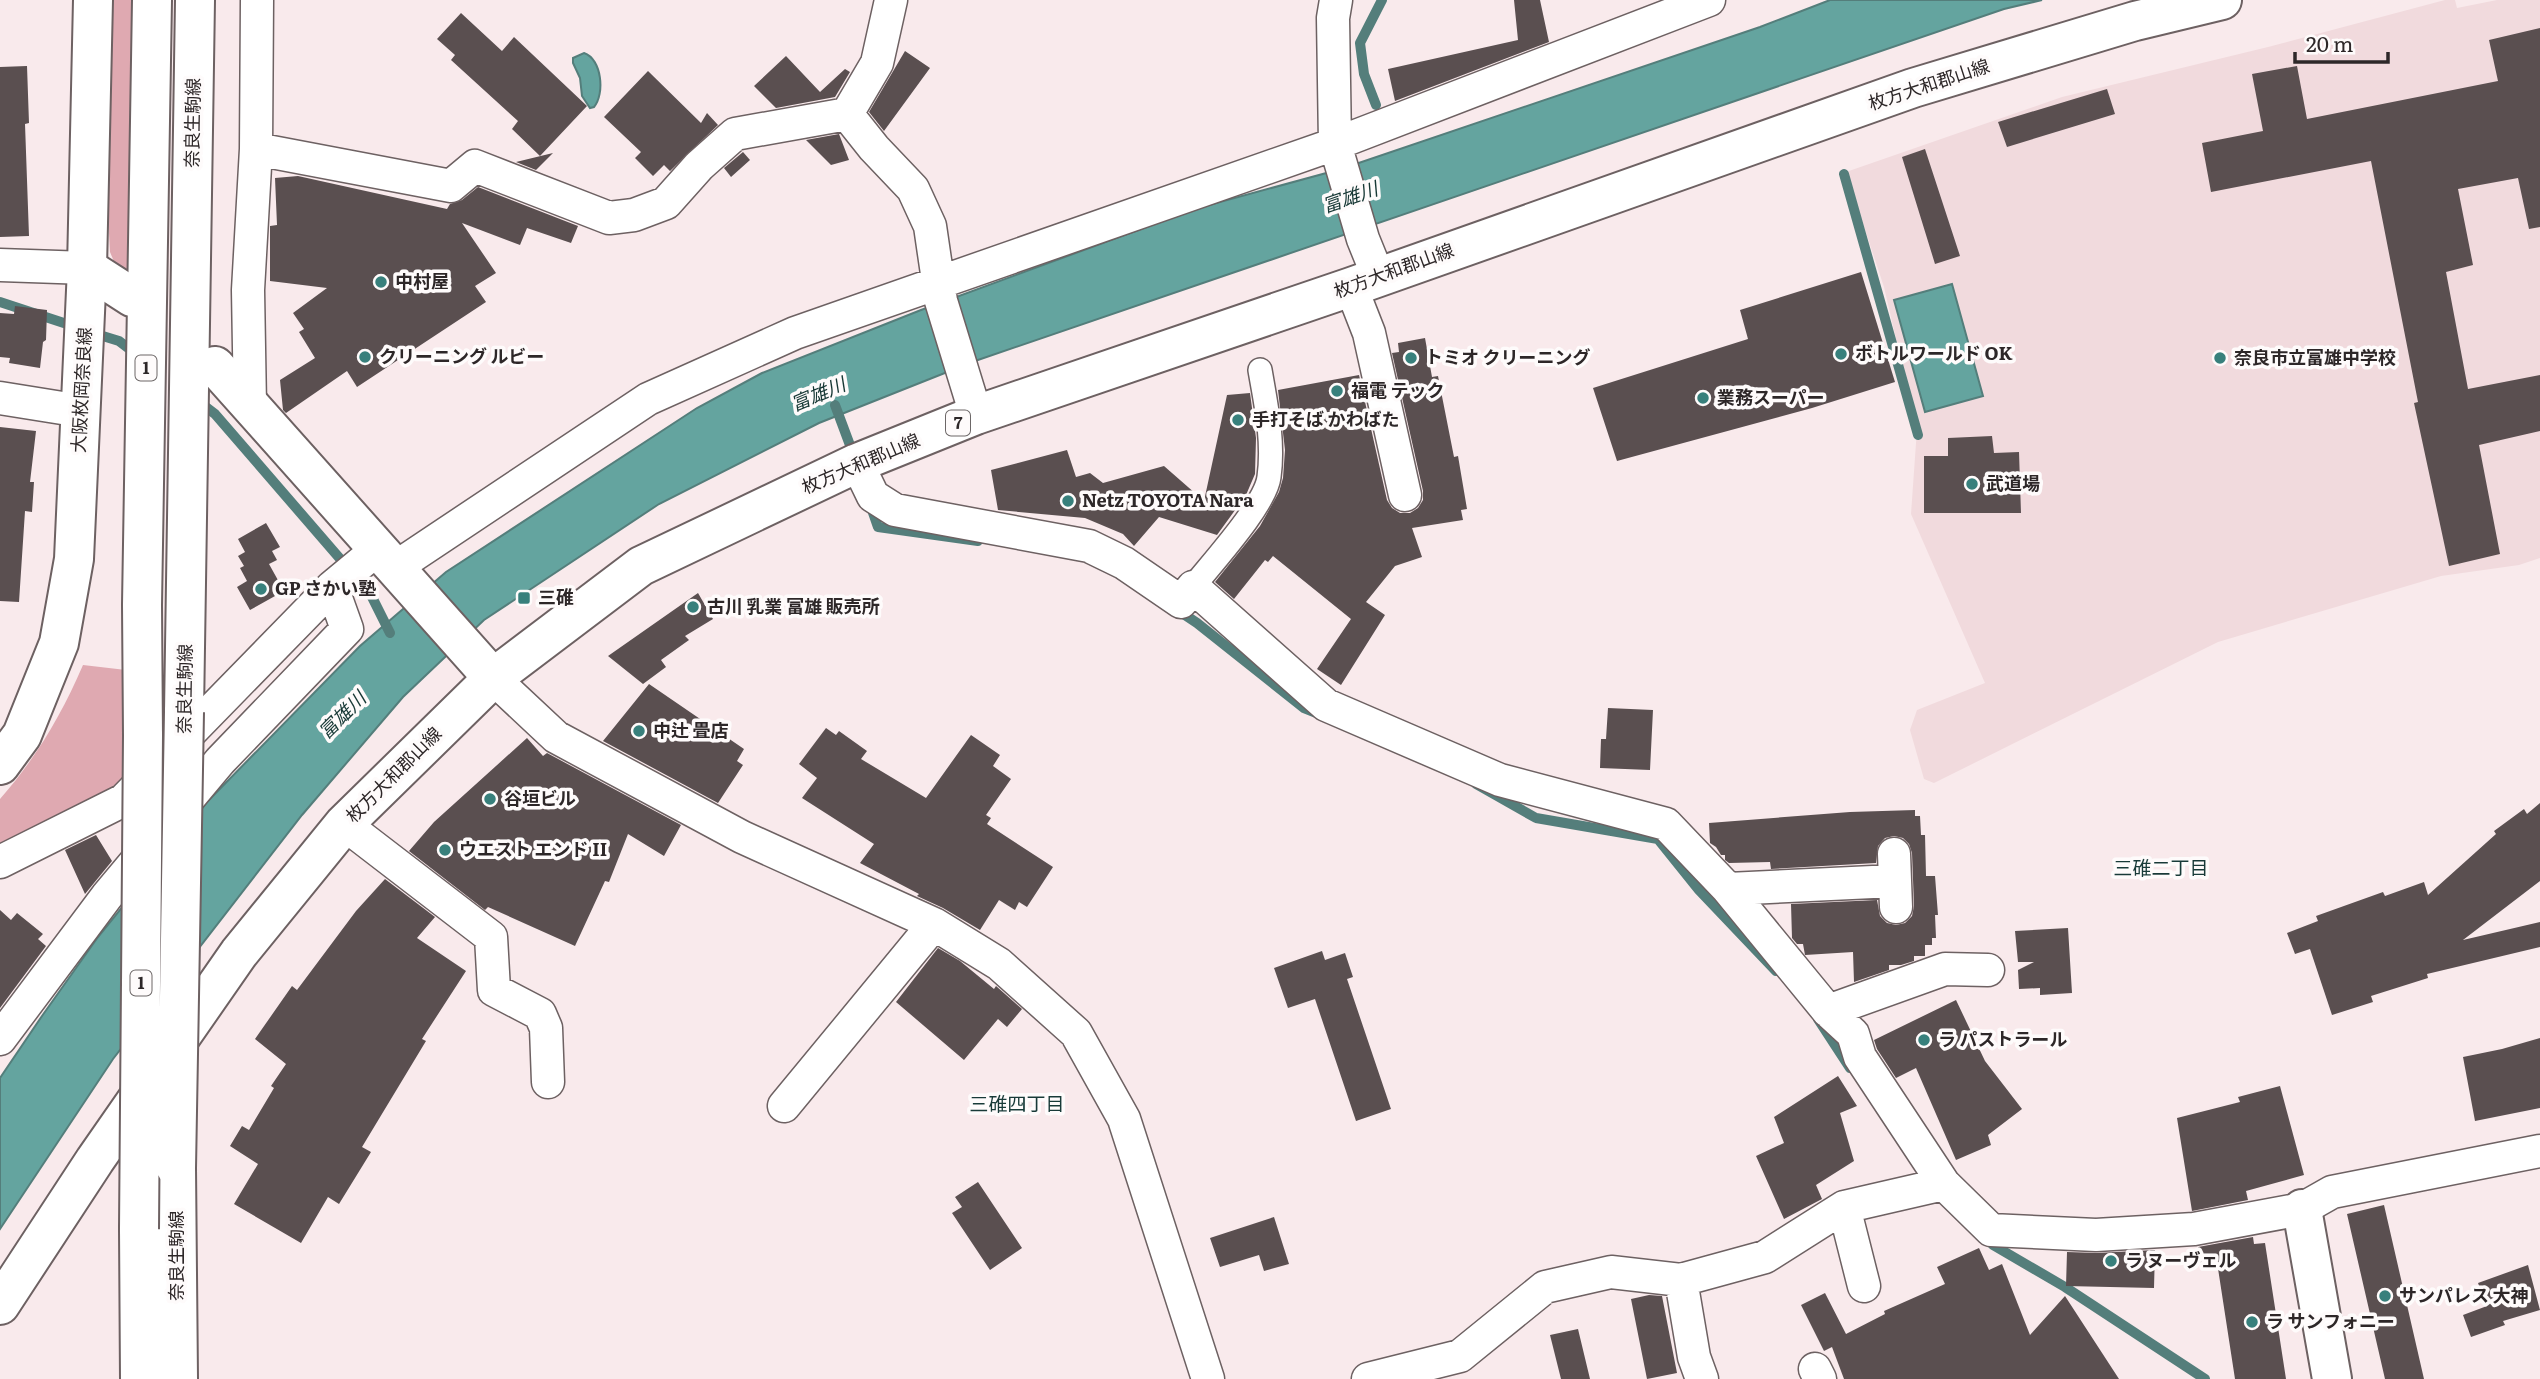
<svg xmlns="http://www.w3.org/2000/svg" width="2540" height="1379" font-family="Literata,'Noto Sans JP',serif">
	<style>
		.built { fill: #f1dadd }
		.forest { fill: #dfa9b1 }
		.water { fill: #64a49f; stroke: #547e7b; stroke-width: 2 }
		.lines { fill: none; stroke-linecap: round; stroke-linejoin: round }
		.stream { stroke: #547e7b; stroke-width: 10 }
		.building { fill: #5a4f50 }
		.pedestrian-casing { stroke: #6d6162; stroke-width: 26 }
		.minor-casing { stroke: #6d6162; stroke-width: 35 }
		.tertiary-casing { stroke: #6d6162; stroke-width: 42 }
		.secondary-casing { stroke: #6d6162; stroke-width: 42 }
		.primary-casing { stroke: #6d6162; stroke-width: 42 }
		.pedestrian { stroke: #fff; stroke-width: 23 }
		.minor { stroke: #fff; stroke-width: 32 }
		.tertiary { stroke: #fff; stroke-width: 38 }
		.secondary { stroke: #fff; stroke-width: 38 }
		.primary { stroke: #fff; stroke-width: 38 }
		.primary-bridge-casing { stroke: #6d6162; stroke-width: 42; stroke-linecap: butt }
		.primary-bridge { stroke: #fff; stroke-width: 38 }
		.poi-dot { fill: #38807c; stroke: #fefbfb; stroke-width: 2.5 }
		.labels { text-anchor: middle; stroke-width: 7; stroke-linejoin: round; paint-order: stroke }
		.shield { fill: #fefbfb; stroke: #6c6767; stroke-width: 2 }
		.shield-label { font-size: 16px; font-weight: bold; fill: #2d2728 }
		.street-label { font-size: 18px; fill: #2d2728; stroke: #fefbfb }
		.poi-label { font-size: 18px; font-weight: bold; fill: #2d2728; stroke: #fefbfb; text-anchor: start }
		.water-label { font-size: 19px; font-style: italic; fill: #173835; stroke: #fefbfb }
		.neighbourhood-label { font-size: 19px; fill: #183a38; stroke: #fefbfb }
	</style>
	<rect width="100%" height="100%" fill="#f9eaec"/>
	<!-- built -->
	<path class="built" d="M 2445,0 L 2455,0 L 2457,8 L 2497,0 L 2540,0 L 2540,558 L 2519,565 L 2441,576 L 2218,642 L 1934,783 L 1924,779 L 1910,730 L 1917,710 L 1985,683 L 1911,514 L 1917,429 L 1884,287 L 1846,172 L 2062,97 L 2268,47 Z"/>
	<!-- forest -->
	<path class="forest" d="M 110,0 L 138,0 L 133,277 L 115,264 L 110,252 L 107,196 Z
		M 83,665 L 126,670 L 126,784 L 0,848 L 0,799 C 36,758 61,716 83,665 Z"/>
	<!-- water -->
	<path class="water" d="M 1830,0 L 2042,0 L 2004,9 L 975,361 L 819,423 L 659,504 L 484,620 L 403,697 L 302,815 L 113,1059 L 0,1229 L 0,1078 L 42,1016 L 98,937 L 207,802 L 360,646 L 446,572 L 697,408 L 762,373 L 921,310 L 1198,208 L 1341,169 L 1760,27 Z
		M 584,53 C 602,59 605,94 594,107 L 590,108 L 582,96 L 580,78 L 573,63 L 573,58 Z
		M 1952,284 L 1983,396 L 1925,412 L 1894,300 Z"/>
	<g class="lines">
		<!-- stream -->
		<path class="stream" d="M 1376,105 L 1364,74 L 1360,43 L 1382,0
			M 1844,174 L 1918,435
			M 0,302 L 76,327
			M 93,333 L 119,341 L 136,354
			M 198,401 L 215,414 L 342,561 L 366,585 L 390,633
			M 835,405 L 854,456
			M 870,504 L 878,527 L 978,541
			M 1176,609 L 1197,623 L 1304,708 L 1319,714
			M 1476,784 L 1536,818 L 1658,839 L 1699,890 L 1776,971
			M 1818,1019 L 1850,1068
			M 1986,1237 L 1993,1245 L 2065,1287 L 2205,1379"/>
	</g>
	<!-- building -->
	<path class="building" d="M 1514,0 L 1540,0 L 1549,42 L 1395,101 L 1388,69 L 1518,40 Z
		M 461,13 L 502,51 L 514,37 L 587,106 L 540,156 L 512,129 L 518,121 L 451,60 L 455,55 L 437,39 Z
		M 2540,28 L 2540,227 L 2529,229 L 2518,178 L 2458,189 L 2473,265 L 2446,272 L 2468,389 L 2540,375 L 2540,431 L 2479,445 L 2500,554 L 2449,566 L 2414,403 L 2418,402 L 2371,161 L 2211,192 L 2202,143 L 2263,131 L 2252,74 L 2297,66 L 2307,119 L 2498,81 L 2489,40 Z
		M 905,51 L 930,68 L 884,131 L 869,112 Z
		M 786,56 L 820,92 L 845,69 L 850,72 L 835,97 L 776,108 L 754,86 Z
		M 27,66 L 29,123 L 25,124 L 29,236 L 0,237 L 0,67 Z
		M 648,71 L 701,123 L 707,113 L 718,125 L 670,171 L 664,165 L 653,176 L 635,158 L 641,152 L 604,117 Z
		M 2107,89 L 2115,114 L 2007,147 L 1998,122 Z
		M 839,134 L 849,160 L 831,165 L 806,140 Z
		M 1925,149 L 1960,256 L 1935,264 L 1902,157 Z
		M 743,152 L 750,160 L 731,177 L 724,168 Z
		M 553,153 L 536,170 L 516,162 Z
		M 298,176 L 447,209 L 450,204 L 462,200 L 478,187 L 578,226 L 571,243 L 527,228 L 520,245 L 462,223 L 496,273 L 475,286 L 486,302 L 357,387 L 347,371 L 286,413 L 283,410 L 280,380 L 315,358 L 299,332 L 304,329 L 293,313 L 327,288 L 270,281 L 270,226 L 277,225 L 275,178 Z
		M 1861,272 L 1895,382 L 1812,408 L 1617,461 L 1593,388 L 1748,339 L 1740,310 Z
		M 15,306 L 47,310 L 46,340 L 43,342 L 40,368 L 9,363 L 10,358 L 0,357 L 0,313 L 14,314 Z
		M 1425,338 L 1432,377 L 1438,376 L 1454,457 L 1458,456 L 1467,509 L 1461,510 L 1463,520 L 1412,528 L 1422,557 L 1395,566 L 1366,602 L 1385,615 L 1341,685 L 1317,669 L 1351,619 L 1273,556 L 1268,562 L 1265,560 L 1234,599 L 1215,582 L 1260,526 L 1279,492 L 1283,478 L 1285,450 L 1278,390 L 1359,375 L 1387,500 L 1392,508 L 1400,513 L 1410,513 L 1418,508 L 1423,500 L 1423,491 L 1392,353 L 1399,352 L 1398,343 Z
		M 1250,393 L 1256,438 L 1255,474 L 1246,495 L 1217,535 L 1159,517 L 1134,546 L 1123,534 L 1085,518 L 998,510 L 991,470 L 1067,450 L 1076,477 L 1090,473 L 1103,483 L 1164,466 L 1204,501 L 1227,395 Z
		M 0,427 L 36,431 L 30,482 L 34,482 L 32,512 L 25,511 L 19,602 L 0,601 Z
		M 1992,436 L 1994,453 L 2019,452 L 2021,513 L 1924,513 L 1924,456 L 1948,456 L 1948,438 Z
		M 266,523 L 280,547 L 272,551 L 277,560 L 269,564 L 284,591 L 250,610 L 237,587 L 247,581 L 240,568 L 244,566 L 238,556 L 245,552 L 238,539 Z
		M 698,593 L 713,619 L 685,636 L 689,640 L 661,660 L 666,667 L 643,684 L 608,656 Z
		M 649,684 L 744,749 L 737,761 L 743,765 L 718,803 L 603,741 Z
		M 1608,708 L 1653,710 L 1650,770 L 1600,768 L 1601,739 L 1606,739 Z
		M 826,728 L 836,735 L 839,731 L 867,751 L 861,759 L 926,798 L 971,735 L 1000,755 L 993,766 L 1011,779 L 986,815 L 991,818 L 987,824 L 1053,867 L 1027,907 L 1019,902 L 1015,910 L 999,900 L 980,930 L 943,908 L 917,896 L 919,894 L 860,863 L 874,844 L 802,798 L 817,778 L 799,764 Z
		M 527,738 L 543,756 L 547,753 L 681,825 L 664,856 L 628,834 L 609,882 L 605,881 L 575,946 L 488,907 L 485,910 L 409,851 L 434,822 Z
		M 2540,803 L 2540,881 L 2463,940 L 2540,922 L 2540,947 L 2427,974 L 2428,978 L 2371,996 L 2373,1002 L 2332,1015 L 2310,949 L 2295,954 L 2287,933 L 2318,921 L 2316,916 L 2383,892 L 2385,896 L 2424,882 L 2428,895 L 2496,834 L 2494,831 L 2524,809 L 2527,814 Z
		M 1915,810 L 1915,816 L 1920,816 L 1921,835 L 1925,835 L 1926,876 L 1935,876 L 1938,915 L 1935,915 L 1936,938 L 1932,938 L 1932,945 L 1925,945 L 1925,956 L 1914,956 L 1914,961 L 1901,965 L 1889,965 L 1889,970 L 1854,982 L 1853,952 L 1805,955 L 1803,944 L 1797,944 L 1792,938 L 1791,904 L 1877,900 L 1880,916 L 1887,923 L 1896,925 L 1905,923 L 1912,916 L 1914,906 L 1912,853 L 1909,844 L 1903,838 L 1894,836 L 1885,838 L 1878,846 L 1876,863 L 1771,869 L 1770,862 L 1729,863 L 1725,860 L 1725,855 L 1721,855 L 1716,847 L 1710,843 L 1709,823 L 1850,812 Z
		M 96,835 L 112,861 L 85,894 L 65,850 Z
		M 385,879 L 435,917 L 417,938 L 466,971 L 422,1039 L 426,1041 L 362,1147 L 371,1152 L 339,1204 L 328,1197 L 301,1243 L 234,1204 L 258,1164 L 230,1146 L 242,1126 L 249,1130 L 274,1088 L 271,1086 L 286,1064 L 255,1039 L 292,986 L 297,990 L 356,911 Z
		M 0,910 L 11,920 L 17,913 L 43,934 L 38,939 L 46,946 L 0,1008 Z
		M 2068,928 L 2072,993 L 2040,995 L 2040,988 L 2019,989 L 2018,970 L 2034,962 L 2018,962 L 2015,931 Z
		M 938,948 L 960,961 L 994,989 L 996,986 L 1022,1009 L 1007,1027 L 998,1019 L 964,1060 L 896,1002 Z
		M 1322,951 L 1325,960 L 1345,953 L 1353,977 L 1347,979 L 1391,1109 L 1356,1121 L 1315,999 L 1288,1008 L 1274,968 Z
		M 1956,1000 L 1985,1061 L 2022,1109 L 1988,1135 L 1991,1145 L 1956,1160 L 1916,1068 L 1896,1078 L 1877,1049 L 1874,1040 Z
		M 2540,1038 L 2540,1108 L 2475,1121 L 2463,1057 L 2502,1049 Z
		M 1838,1076 L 1857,1106 L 1840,1113 L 1854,1161 L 1816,1185 L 1822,1199 L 1784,1219 L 1756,1156 L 1784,1143 L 1774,1117 Z
		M 2280,1086 L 2304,1175 L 2246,1191 L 2248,1200 L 2192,1211 L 2177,1118 L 2240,1102 L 2238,1097 Z
		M 978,1182 L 1022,1248 L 990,1270 L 952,1213 L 962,1207 L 955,1197 Z
		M 2384,1205 L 2424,1379 L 2385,1379 L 2347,1214 Z
		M 1274,1217 L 1289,1264 L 1264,1271 L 1259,1255 L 1220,1267 L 1210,1238 Z
		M 2253,1237 L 2254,1244 L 2265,1243 L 2286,1379 L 2235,1379 L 2217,1262 L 2201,1264 L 2198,1247 Z
		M 1979,1248 L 1989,1270 L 2002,1264 L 2030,1335 L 2065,1296 L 2119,1379 L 1844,1379 L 1832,1347 L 1824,1351 L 1801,1305 L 1825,1293 L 1846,1334 L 1885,1314 L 1884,1311 L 1945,1284 L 1937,1267 Z
		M 2155,1250 L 2154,1288 L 2066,1286 L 2067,1252 L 2097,1253 Z
		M 2528,1265 L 2540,1310 L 2503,1321 L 2505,1325 L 2471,1337 L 2463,1315 L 2487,1306 L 2478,1283 Z
		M 1649,1295 L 1662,1296 L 1677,1373 L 1647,1379 L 1631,1299 Z
		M 1578,1329 L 1590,1379 L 1561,1379 L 1550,1335 Z"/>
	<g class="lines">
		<!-- pedestrian casing -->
		<g class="pedestrian-casing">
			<path id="pedestrian" d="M 1193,587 C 1212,563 1266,504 1269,477 C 1274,441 1266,405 1260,370"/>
		</g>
		<!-- minor casing -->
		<g class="minor-casing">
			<path id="minor" d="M 1336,0 L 1333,18 L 1335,144 L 1363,239 L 1378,276
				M 847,114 L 874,148 L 913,189 L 930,226 L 941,301 L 976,415
				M 256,149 L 451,186 L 475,166 L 609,218 L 634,215 L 666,203 L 699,166 L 735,134 L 847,114 L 877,63 L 891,0
				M 0,265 L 87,268
				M 1351,287 L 1369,333 L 1405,495
				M 0,398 L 81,411
				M 250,406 L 248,290 L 256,149 L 257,0
				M 857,463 L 873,496 L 895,510 L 1089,546 L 1124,563 L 1181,602 L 1193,587 L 1326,705 L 1500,780 L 1666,824 L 1728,889 L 1828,1011 L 1853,1034 L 1860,1057 L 1944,1184 L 1991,1230 L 2096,1235 L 2194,1229 L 2302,1209 L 2332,1192 L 2540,1151
				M 396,567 L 648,399 L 795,333 L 1335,144 L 1709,0
				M 493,678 L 556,737 L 742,837 L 934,924 L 999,964 L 1076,1033 L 1124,1119 L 1208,1379
				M 344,824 L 491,937 L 494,990 L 540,1014 L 546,1028 L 548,1082
				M 1894,854 L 1896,907
				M 0,862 L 124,800 L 332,587
				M 1728,889 L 1894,881
				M 1828,1011 L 1945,969 L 1988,970
				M 0,1039 L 107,896 L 220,761 L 347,629 L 332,587 L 379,548
				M 784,1106 L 934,924
				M 1844,1207 L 1864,1286
				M 1681,1280 L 1694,1357 L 1702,1379
				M 1815,1369 L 1820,1379
				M 1368,1379 L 1460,1356 L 1545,1287 L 1611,1272 L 1681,1280 L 1765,1257 L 1844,1207 L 1944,1184"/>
		</g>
		<!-- tertiary casing -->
		<g class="tertiary-casing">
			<path id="tertiary" d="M 87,268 L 132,297
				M 215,366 L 493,678
				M 2302,1209 L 2332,1379"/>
		</g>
		<!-- secondary casing -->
		<g class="secondary-casing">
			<path id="secondary" d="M 0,765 L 22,735 L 59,643 L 74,559 L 87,268 L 93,0"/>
		</g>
		<!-- primary casing -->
		<g class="primary-casing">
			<path id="primary" d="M 184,712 L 195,0
				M 143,736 L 142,605 L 152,0
				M 176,1168 L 178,1379
				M 139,1229 L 140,1379
				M 0,1305 L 95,1160 L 239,953 L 344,824 L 493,678 L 641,566 L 857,463 L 976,415 L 1351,287 L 1913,88 L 2135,21 L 2222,0"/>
		</g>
		<!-- pedestrian -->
		<use href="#pedestrian" class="pedestrian"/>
		<!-- minor -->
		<use href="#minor" class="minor"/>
		<!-- tertiary -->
		<use href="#tertiary" class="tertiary"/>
		<!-- secondary -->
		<use href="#secondary" class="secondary"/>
		<!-- primary -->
		<use href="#primary" class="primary"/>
		<!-- primary-bridge casing -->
		<g class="primary-bridge-casing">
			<path id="primary-bridge" d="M 176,1168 L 184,712
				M 139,1229 L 143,736"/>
		</g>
		<!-- primary-bridge -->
		<use href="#primary-bridge" class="primary-bridge"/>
	</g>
	<!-- markers -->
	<g class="poi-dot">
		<circle cx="381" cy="282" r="7"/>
		<circle cx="1841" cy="354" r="7"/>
		<circle cx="365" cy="357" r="7"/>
		<circle cx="1411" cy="358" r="7"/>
		<circle cx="2220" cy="358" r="7"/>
		<circle cx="1337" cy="391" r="7"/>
		<circle cx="1703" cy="398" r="7"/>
		<circle cx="1238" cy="420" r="7"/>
		<circle cx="1972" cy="484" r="7"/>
		<circle cx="1068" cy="501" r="7"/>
		<circle cx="261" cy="589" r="7"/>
		<rect x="517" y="591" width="14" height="14" rx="3.5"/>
		<circle cx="693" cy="607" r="7"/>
		<circle cx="639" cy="731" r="7"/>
		<circle cx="490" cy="799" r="7"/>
		<circle cx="445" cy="850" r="7"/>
		<circle cx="1924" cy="1040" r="7"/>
		<circle cx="2111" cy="1261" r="7"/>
		<circle cx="2385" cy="1296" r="7"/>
		<circle cx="2252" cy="1322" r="7"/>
	</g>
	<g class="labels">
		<!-- shield labels -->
		<g class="shield">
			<rect x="135.5" y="355.5" width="21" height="25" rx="5"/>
			<rect x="946" y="410.5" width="24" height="25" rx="5"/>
			<rect x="130.5" y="970.5" width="21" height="25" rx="5"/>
		</g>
		<g class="shield-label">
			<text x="146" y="374">1</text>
			<text x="958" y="429">7</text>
			<text x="141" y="989">1</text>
		</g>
		<!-- street labels -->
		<g class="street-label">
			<text transform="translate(1929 85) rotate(-18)" y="6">枚方大和郡山線</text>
			<text transform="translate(193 123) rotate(-89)" y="6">奈良生駒線</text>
			<text transform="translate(1394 271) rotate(-20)" y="6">枚方大和郡山線</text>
			<text transform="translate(82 390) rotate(-87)" y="6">大阪枚岡奈良線</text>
			<text transform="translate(861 464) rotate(-23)" y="6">枚方大和郡山線</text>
			<text transform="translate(185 689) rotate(-89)" y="6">奈良生駒線</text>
			<text transform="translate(394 775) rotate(-45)" y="6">枚方大和郡山線</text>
			<text transform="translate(177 1256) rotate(-90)" y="6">奈良生駒線</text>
		</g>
		<!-- poi labels -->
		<g class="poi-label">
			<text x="395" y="288">中村屋</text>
			<text x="1855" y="360">ボトルワールド OK</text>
			<text x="379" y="363">クリーニング ルビー</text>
			<text x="1425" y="364">トミオ クリーニング</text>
			<text x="2234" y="364">奈良市立富雄中学校</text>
			<text x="1351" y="397">福電 テック</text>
			<text x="1717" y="404">業務スーパー</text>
			<text x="1252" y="426">手打そば かわばた</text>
			<text x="1986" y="490">武道場</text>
			<text x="1082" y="507">Netz TOYOTA Nara</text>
			<text x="275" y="595">GP さかい塾</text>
			<text x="538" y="604">三碓</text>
			<text x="707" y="613">古川 乳業 富雄 販売所</text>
			<text x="653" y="737">中辻 畳店</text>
			<text x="504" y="805">谷垣ビル</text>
			<text x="459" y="856">ウエスト エンド II</text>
			<text x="1938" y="1046">ラ パストラール</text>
			<text x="2125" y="1267">ラ ヌーヴェル</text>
			<text x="2399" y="1302">サンパレス 大神</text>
			<text x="2266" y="1328">ラ サンフォニー</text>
		</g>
		<!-- water labels -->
		<g class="water-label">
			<text transform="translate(1350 197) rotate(-19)" y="7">富雄川</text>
			<text transform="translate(818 394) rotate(-23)" y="7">富雄川</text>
			<text transform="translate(342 715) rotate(-45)" y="7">富雄川</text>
		</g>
		<!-- neighbourhood labels -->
		<g class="neighbourhood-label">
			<text x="2161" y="875">三碓二丁目</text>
			<text x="1017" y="1111">三碓四丁目</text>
		</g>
	</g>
	<!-- scale -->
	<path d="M2295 52v10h93v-10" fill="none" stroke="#2d2728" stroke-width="3.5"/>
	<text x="2306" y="52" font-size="21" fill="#2d2728" stroke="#fefbfb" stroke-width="5" paint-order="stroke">20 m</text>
</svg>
